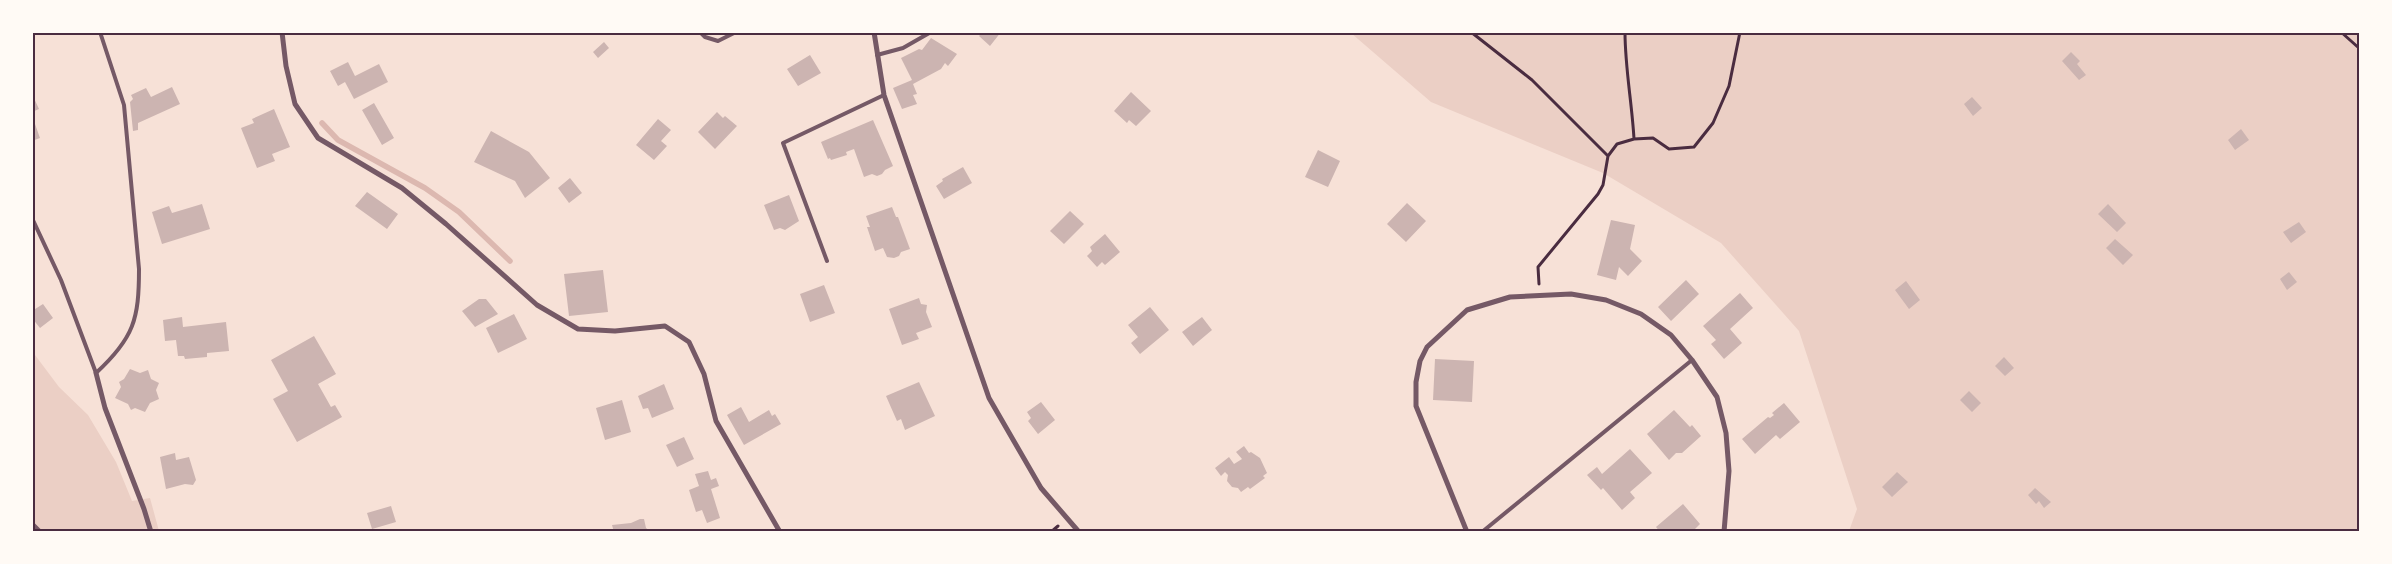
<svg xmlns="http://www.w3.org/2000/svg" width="2392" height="564" font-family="Lora,serif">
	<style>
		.green { fill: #ebcfc5 }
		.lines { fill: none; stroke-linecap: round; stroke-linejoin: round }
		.stream { stroke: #dcb8b0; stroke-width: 5.5 }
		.building { fill: #ccb4b1 }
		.path { stroke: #4a2c40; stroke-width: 3 }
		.service { stroke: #755966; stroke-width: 4 }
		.minor { stroke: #755966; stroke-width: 5 }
		.neatline { fill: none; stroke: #4a2c40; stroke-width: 2 }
	</style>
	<rect width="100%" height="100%" fill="#f7e1d7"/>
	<!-- green -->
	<path class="green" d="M 1351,33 L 2359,33 L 2359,531 L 1849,531 L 1857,509 L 1799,331 L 1721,243 L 1603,173 L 1431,102 Z
		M 32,351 L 59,387 L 88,415 L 116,462 L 132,501 L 150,498 L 159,531 L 33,531 Z"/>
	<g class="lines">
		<!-- stream -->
		<path class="stream" d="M 322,123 L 338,140 L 425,188 L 459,212 L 510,261"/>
	</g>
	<!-- building -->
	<path class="building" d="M 983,32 L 1001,32 L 990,46 L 979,36 Z
		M 931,38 L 957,54 L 948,66 L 945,63 L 941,69 L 913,84 L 917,94 L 913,95 L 917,104 L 902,109 L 893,88 L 912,80 L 901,58 L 919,49 L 922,50 Z
		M 604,42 L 609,48 L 598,58 L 593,52 Z
		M 2071,52 L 2080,61 L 2077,64 L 2086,75 L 2079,80 L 2062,61 Z
		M 810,55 L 821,73 L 798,86 L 787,69 Z
		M 348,62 L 355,76 L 379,64 L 388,82 L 354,99 L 345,82 L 338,86 L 330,71 Z
		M 172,87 L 180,104 L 138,123 L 138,130 L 133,131 L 130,102 L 133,99 L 131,95 L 146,88 L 151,97 Z
		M 1131,92 L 1151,111 L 1136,126 L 1129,120 L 1127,123 L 1114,111 Z
		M 32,94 L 39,109 L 32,112 Z
		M 1972,97 L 1982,108 L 1973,116 L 1964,104 Z
		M 374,103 L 394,138 L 382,145 L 362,110 Z
		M 274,109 L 290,147 L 272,154 L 275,161 L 257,168 L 241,128 L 254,123 L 252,119 Z
		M 717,112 L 723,118 L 725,116 L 737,126 L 715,149 L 698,132 Z
		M 658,119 L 671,130 L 661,141 L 667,146 L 654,160 L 636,145 Z
		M 873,120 L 893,166 L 885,170 L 882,174 L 877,176 L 872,174 L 864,177 L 854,149 L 846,152 L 847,155 L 831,160 L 830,158 L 828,159 L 821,142 Z
		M 35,124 L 40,138 L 32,141 L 32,125 Z
		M 2241,129 L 2249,140 L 2235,150 L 2228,140 Z
		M 491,131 L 529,152 L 550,178 L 525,198 L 515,181 L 474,162 Z
		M 1318,150 L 1340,161 L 1328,187 L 1305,177 Z
		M 963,167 L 972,183 L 944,199 L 936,186 L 943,181 L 942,179 Z
		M 570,178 L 582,193 L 569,203 L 558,188 Z
		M 367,192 L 398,214 L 387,229 L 355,206 Z
		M 789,195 L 799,221 L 785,230 L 780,228 L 774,230 L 764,205 Z
		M 1407,203 L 1426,221 L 1406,242 L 1387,224 Z
		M 202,204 L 210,229 L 162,244 L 152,212 L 169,206 L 172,213 Z
		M 2108,204 L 2126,223 L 2117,232 L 2098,214 Z
		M 892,207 L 896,217 L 898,217 L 910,249 L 901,252 L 899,256 L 894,258 L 887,257 L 883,248 L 875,251 L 867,227 L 870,227 L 866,216 Z
		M 1070,211 L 1084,224 L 1064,244 L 1050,231 Z
		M 1611,220 L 1635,225 L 1630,249 L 1642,261 L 1628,276 L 1619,267 L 1616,280 L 1597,275 Z
		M 2299,222 L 2306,232 L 2291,243 L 2283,232 Z
		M 1105,234 L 1120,252 L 1105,265 L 1102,262 L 1097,267 L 1087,256 L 1092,251 L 1090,247 Z
		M 2115,239 L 2133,255 L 2123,265 L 2106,248 Z
		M 603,270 L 608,312 L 569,316 L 564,274 Z
		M 2289,272 L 2297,282 L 2287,290 L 2280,279 Z
		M 1686,280 L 1699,294 L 1671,321 L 1658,307 Z
		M 1906,281 L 1920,300 L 1909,309 L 1895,290 Z
		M 824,285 L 835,313 L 810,322 L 800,294 Z
		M 1740,293 L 1753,308 L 1730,329 L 1742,343 L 1724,359 L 1711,344 L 1716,340 L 1703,326 Z
		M 919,298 L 921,304 L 927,305 L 926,312 L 932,327 L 916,333 L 919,339 L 902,345 L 889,309 Z
		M 479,299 L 486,299 L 498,314 L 475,327 L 462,311 Z
		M 43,304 L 53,318 L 40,328 L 32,318 L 32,311 Z
		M 1150,307 L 1169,330 L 1140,354 L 1131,343 L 1138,337 L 1128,325 Z
		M 514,314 L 527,339 L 498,353 L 486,328 Z
		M 182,317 L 183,327 L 226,322 L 229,351 L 207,353 L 207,357 L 185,359 L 184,356 L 178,356 L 176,340 L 165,341 L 163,320 Z
		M 1202,317 L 1212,330 L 1193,346 L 1182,332 Z
		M 314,336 L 336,374 L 318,384 L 331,407 L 335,405 L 342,417 L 297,442 L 273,399 L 288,391 L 271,360 Z
		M 2004,357 L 2014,368 L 2005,376 L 1995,366 Z
		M 1435,359 L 1474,361 L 1472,402 L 1433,400 Z
		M 130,369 L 140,373 L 148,370 L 151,379 L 159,383 L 156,390 L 159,399 L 150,403 L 145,412 L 135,408 L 131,410 L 128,404 L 115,398 L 121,387 L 119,382 L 124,379 Z
		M 919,382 L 935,416 L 905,430 L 901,419 L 897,421 L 886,396 Z
		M 664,384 L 674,409 L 652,418 L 648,408 L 643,409 L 638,396 Z
		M 1969,391 L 1981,403 L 1972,412 L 1960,400 Z
		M 622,400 L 631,432 L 605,440 L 596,408 Z
		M 1041,402 L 1055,420 L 1038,434 L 1028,421 L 1031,418 L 1027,412 Z
		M 1784,403 L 1800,422 L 1780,439 L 1776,435 L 1755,454 L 1742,439 L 1768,417 L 1770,418 L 1774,415 L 1772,413 Z
		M 741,407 L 749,422 L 769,410 L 772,416 L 775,414 L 781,424 L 744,445 L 727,415 Z
		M 1674,410 L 1690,427 L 1692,425 L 1701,436 L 1682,453 L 1676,453 L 1669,460 L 1647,434 Z
		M 684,437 L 694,459 L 677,467 L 666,445 Z
		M 1244,446 L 1249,453 L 1251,452 L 1260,458 L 1267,473 L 1263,476 L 1265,478 L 1250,489 L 1248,487 L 1241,492 L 1238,488 L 1232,487 L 1227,481 L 1228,475 L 1225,472 L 1221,476 L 1215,468 L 1229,457 L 1234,464 L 1242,459 L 1236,452 Z
		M 1630,449 L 1652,473 L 1630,492 L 1635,498 L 1622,510 L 1603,488 L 1601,490 L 1587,475 L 1597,467 L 1602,474 Z
		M 175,453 L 176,460 L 189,457 L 196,480 L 193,485 L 185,484 L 166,489 L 160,457 Z
		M 708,471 L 711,480 L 716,478 L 719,486 L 711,489 L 720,518 L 707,523 L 702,510 L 696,512 L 689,490 L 699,486 L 695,474 Z
		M 1897,472 L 1908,482 L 1892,497 L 1882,487 Z
		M 2035,488 L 2051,502 L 2044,508 L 2039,501 L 2036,504 L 2028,495 Z
		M 1683,504 L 1700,524 L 1692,532 L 1660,532 L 1656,527 Z
		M 391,506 L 396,522 L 372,529 L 367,513 Z
		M 640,519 L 644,519 L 646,528 L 651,532 L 614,532 L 612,525 L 631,523 Z"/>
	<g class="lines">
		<!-- path -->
		<path class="path" d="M 1471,32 L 1532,80 L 1608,156 L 1603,185 L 1598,194 L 1538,267 L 1539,284
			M 1625,32 C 1625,68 1632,103 1634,139
			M 2341,32 L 2360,49
			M 1608,156 L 1617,144 L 1634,139 L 1653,138 L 1669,149 L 1694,147 L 1713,123 L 1729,86 L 1740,32
			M 1051,532 L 1058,526"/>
		<!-- service -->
		<path class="service" d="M 700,32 L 705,37 L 718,41 L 736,32
			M 877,55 L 903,48 L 931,32
			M 32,218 L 61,280 L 96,373 C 134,338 139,319 139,269 L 124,105 L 100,32
			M 827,261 L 783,143 L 884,95
			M 1482,532 L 1692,360"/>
		<!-- minor -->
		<path class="minor" d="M 282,32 L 286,66 L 295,104 L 318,138 L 402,188 L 446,224 L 537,305 L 578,329 L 615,331 L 665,326 L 689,342 L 704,374 L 716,421 L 780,532
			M 874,32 L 884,95 L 989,398 L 1041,488 L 1079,532
			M 96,373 L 105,408 L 144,509 L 151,532
			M 32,524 L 40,532
			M 1467,532 L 1416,406 L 1416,382 L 1420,361 L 1427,347 L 1467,310 L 1510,297 L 1571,294 L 1606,300 L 1641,314 L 1671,335 L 1692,360 L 1717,397 L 1726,433 L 1729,471 L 1724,532"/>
	</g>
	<!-- border -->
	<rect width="2392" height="564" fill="none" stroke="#fffaf5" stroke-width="68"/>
	<rect x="34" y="34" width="2324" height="496" class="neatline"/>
</svg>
